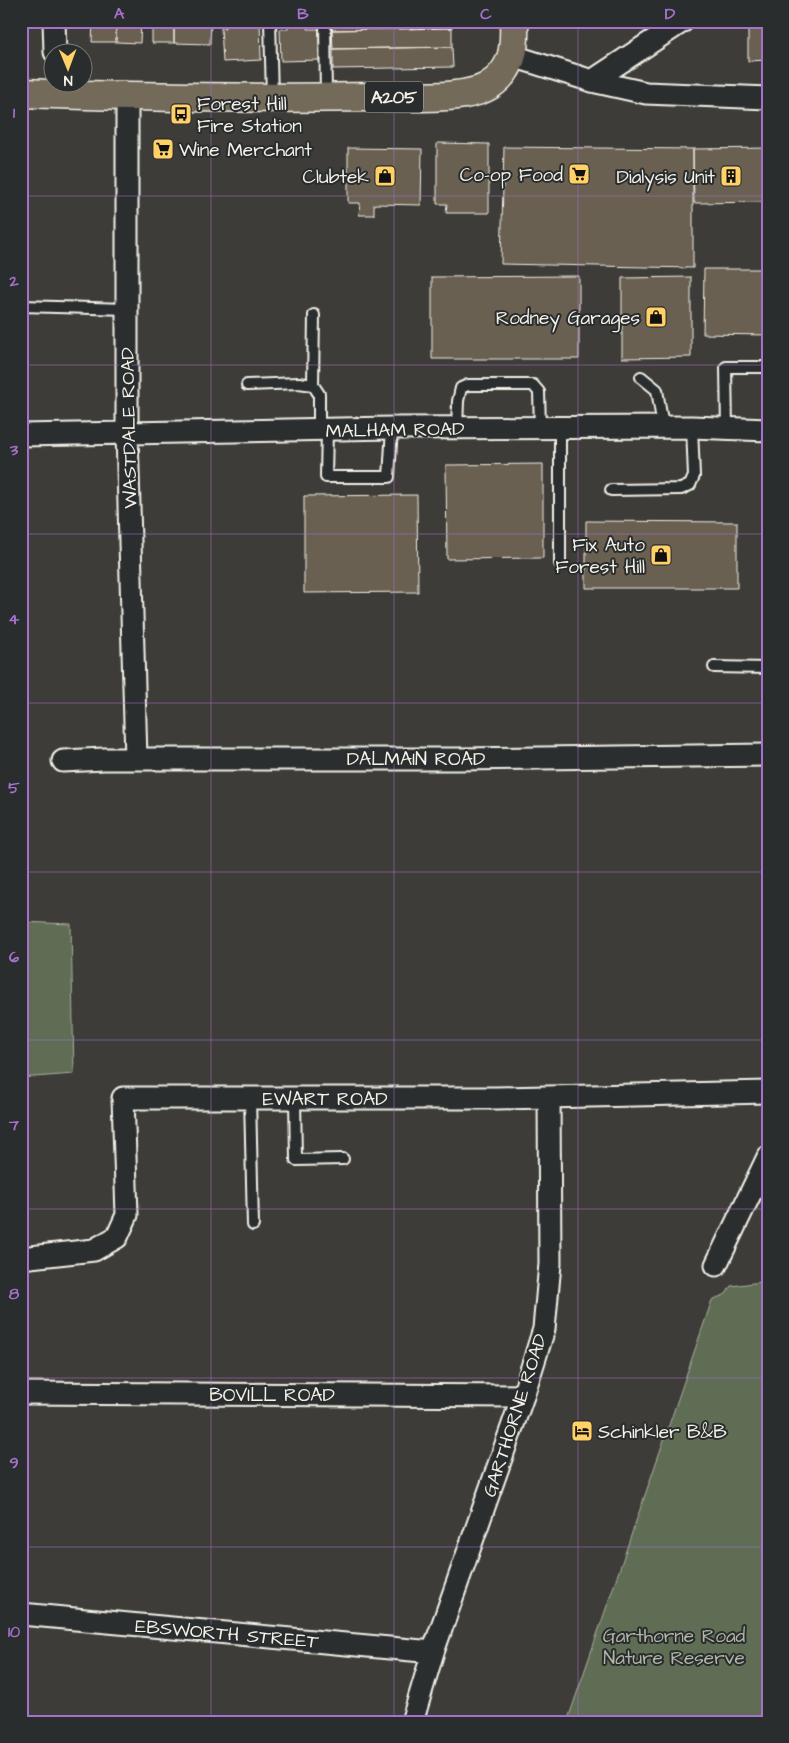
<svg xmlns="http://www.w3.org/2000/svg" width="789" height="1743" font-family="'Architects Daughter',sans-serif">
	<style>
		.green { fill: #606d54; stroke: #aaaf9e }
		.building { fill: #696051; stroke: #f4f1e8 }
		.lines { fill: none; stroke-linecap: round; stroke-linejoin: round }
		.service-casing { stroke: #f4f1e8; stroke-width: 14 }
		.minor-casing { stroke: #f4f1e8; stroke-width: 25 }
		.trunk-casing { stroke: #f4f1e8; stroke-width: 31 }
		.service { stroke: #2a2d2e; stroke-width: 10 }
		.minor { stroke: #2a2d2e; stroke-width: 21 }
		.trunk { stroke: #736b5a; stroke-width: 28 }
		.grid { fill: none; stroke: #a571cd; stroke-width: 1; stroke-opacity: 0.55 }
		.labels { text-anchor: middle; stroke-width: 4; stroke-linejoin: round; paint-order: stroke }
		.shield { fill: #2a2d2e; stroke: #b7b6b0; stroke-width: 1 }
		.shield-label { font-size: 18px; font-weight: bold; fill: #f4f1e8 }
		.poi-label { font-size: 19px; fill: #f4f1e8; stroke: #2a2d2e; text-anchor: end }
		.street-label { font-size: 19px; fill: #f4f1e8; stroke: #2a2d2e }
		.park-label { font-size: 19px; fill: #b1b6a5; stroke: #2a2d2e }
		.neatline { fill: none; stroke: #a571cd; stroke-width: 2 }
		.grid-label { font-size: 16px; text-anchor: middle; font-weight: bold; fill: #a571cd }
	</style>
	<rect width="100%" height="100%" fill="#3d3c38"/>
	<filter id="ink" filterUnits="userSpaceOnUse"><feTurbulence type="fractalNoise" baseFrequency=".02" numOctaves="2"/><feDisplacementMap in="SourceGraphic" scale="10" xChannelSelector="R" yChannelSelector="G"/><feConvolveMatrix kernelMatrix="1 2 1 2 8 2 1 2 1" color-interpolation-filters="sRGB"/></filter>
	<g filter="url(#ink)">
		<!-- green -->
		<path class="green" d="M 21,922 L 71,924 L 74,1074 L 21,1078 Z
			M 768,1281 L 768,1722 L 567,1722 L 712,1300 L 726,1294 L 731,1286 Z"/>
		<!-- building -->
		<path class="building" d="M 21,21 L 25,21 L 25,42 L 21,42 Z
			M 93,21 L 116,21 L 116,42 L 92,42 Z
			M 116,21 L 141,21 L 140,43 L 116,42 Z
			M 152,21 L 174,21 L 174,43 L 152,43 Z
			M 174,21 L 211,21 L 210,44 L 174,43 Z
			M 224,21 L 260,21 L 261,60 L 223,62 L 221,28 L 225,28 Z
			M 288,21 L 308,21 L 308,29 L 319,29 L 319,60 L 281,61 L 280,29 L 288,29 Z
			M 332,21 L 452,21 L 452,28 L 332,30 Z
			M 748,27 L 768,27 L 768,60 L 748,61 Z
			M 452,28 L 452,47 L 333,49 L 332,30 Z
			M 452,47 L 453,67 L 333,69 L 333,49 Z
			M 437,143 L 489,144 L 489,213 L 446,213 L 447,204 L 437,204 Z
			M 504,147 L 693,149 L 693,268 L 501,264 Z
			M 348,148 L 422,149 L 421,205 L 374,204 L 374,215 L 359,215 L 360,203 L 348,203 Z
			M 768,148 L 768,202 L 694,203 L 693,149 Z
			M 704,269 L 768,269 L 768,335 L 703,334 Z
			M 579,276 L 579,359 L 432,359 L 432,277 Z
			M 691,277 L 691,357 L 622,358 L 622,278 Z
			M 543,464 L 543,558 L 447,559 L 446,465 Z
			M 417,495 L 418,592 L 304,593 L 304,496 Z
			M 586,521 L 737,522 L 737,588 L 586,588 Z"/>
		<g class="lines">
			<!-- service casing -->
			<g class="service-casing">
				<path id="service" d="M 270,21 L 272,96
					M 325,21 L 326,97
					M 21,306 L 127,309
					M 641,377 L 657,390 L 663,427
					M 247,385 L 299,383 L 313,385 L 319,394 L 319,429
					M 313,385 L 314,315
					M 457,428 L 458,401 L 461,388 L 468,385 L 533,385 L 539,392 L 540,427
					M 327,429 L 326,477 L 389,477 L 392,428
					M 727,429 L 726,367 L 768,367
					M 611,490 L 681,489 L 690,485 L 694,476 L 692,427
					M 560,563 L 560,427
					M 714,667 L 768,668
					M 250,1098 L 253,1225
					M 295,1098 L 296,1160 L 343,1159"/>
			</g>
			<!-- minor casing -->
			<g class="minor-casing">
				<path id="minor" d="M 54,21 L 55,52
					M 513,56 L 592,81 L 646,93 L 768,98
					M 592,81 L 683,21
					M 127,96 L 127,433 L 136,759
					M 21,435 L 392,428 L 692,427 L 768,430
					M 63,761 L 104,759 L 458,759 L 768,755
					M 21,1258 L 94,1250 L 117,1237 L 127,1215 L 123,1098 L 497,1098 L 768,1092
					M 716,1265 L 768,1157
					M 21,1393 L 523,1396
					M 21,1614 L 433,1652
					M 412,1722 L 433,1652 L 523,1396 L 544,1329 L 550,1264 L 549,1097"/>
			</g>
			<!-- trunk casing -->
			<g class="trunk-casing">
				<path id="trunk" d="M 21,93 C 140,97 259,99 378,97 C 408,96 466,101 490,85 C 514,69 515,47 514,21"/>
			</g>
			<!-- service -->
			<use href="#service" class="service"/>
			<!-- minor -->
			<use href="#minor" class="minor"/>
			<!-- trunk -->
			<use href="#trunk" class="trunk"/>
		</g>
	</g>
	<!-- grid -->
	<path class="grid" d="M 211,21 L 211,1722M 394,21 L 394,1722M 578,21 L 578,1722M 21,196 L 768,196M 21,365 L 768,365M 21,534 L 768,534M 21,703 L 768,703M 21,872 L 768,872M 21,1040 L 768,1040M 21,1209 L 768,1209M 21,1378 L 768,1378M 21,1547 L 768,1547"/>
	<!-- icons -->
	<defs>
		<g id="bus-square" transform="scale(1.125)"><rect x="-9" y="-9" width="18" height="18" rx="4" fill="#ffd166" stroke="#2a2d2e"/><path d="M-5-6H5V4H4V6H2V4H-2V6H-4V4H-5ZM-3.5-4V0h7V-4ZM-3.5 1.2v1.5H-2V1.2ZM2 1.2v1.5H3.5V1.2Z" fill="#111"/></g>
		<g id="supermarket-square" transform="scale(1.125)"><rect x="-9" y="-9" width="18" height="18" rx="4" fill="#ffd166" stroke="#2a2d2e"/><path d="M-6-5.5h2.5l.6 2H6L4.5 2H-2.5L-4.4-4H-6ZM-1.5 3.2a1.3 1.3 0 1 0 .1 0ZM3 3.2a1.3 1.3 0 1 0 .1 0Z" fill="#111"/></g>
		<g id="shop-square" transform="scale(1.125)"><rect x="-9" y="-9" width="18" height="18" rx="4" fill="#ffd166" stroke="#2a2d2e"/><path d="M-5-2.5h2.3a2.7 3.5 0 0 1 5.4 0H5L5.5 6h-11ZM-1.5-2.5h3a1.5 2.3 0 0 0-3 0Z" fill="#111"/></g>
		<g id="building-square" transform="scale(1.125)"><rect x="-9" y="-9" width="18" height="18" rx="4" fill="#ffd166" stroke="#2a2d2e"/><path d="M-4-6H4V6H1V3H-1V6H-4ZM-2.5-4.3h1.7v1.8h-1.7ZM.8-4.3h1.7v1.8H.8ZM-2.5-1h1.7V.8h-1.7ZM.8-1h1.7V.8H.8Z" fill="#111"/></g>
		<g id="hotel-square" transform="scale(1.125)"><rect x="-9" y="-9" width="18" height="18" rx="4" fill="#ffd166" stroke="#2a2d2e"/><path d="M-6-4.5h1.5V1H6V5H4.5V3h-9V5H-6ZM-4 0a1.8 1.8 0 1 1 3.6 0ZM.5 0V-2.5h3Q6-2.5 6 0Z" fill="#111"/></g>
	</defs>
	<g fill-rule="evenodd">
		<use href="#bus-square" x="181" y="114"/>
		<use href="#supermarket-square" x="163" y="149"/>
		<use href="#supermarket-square" x="579" y="174"/>
		<use href="#shop-square" x="385" y="176"/>
		<use href="#building-square" x="731" y="176"/>
		<use href="#shop-square" x="656" y="317"/>
		<use href="#shop-square" x="661" y="555"/>
		<use href="#hotel-square" x="582" y="1431"/>
	</g>
	<g class="labels">
		<!-- shield labels -->
		<rect class="shield" x="365" y="81.5" width="58" height="31" rx="4"/>
		<g class="shield-label">
			<text x="394" y="103">A205</text>
		</g>
		<!-- poi labels -->
		<g class="poi-label">
			<text x="197" y="110" text-anchor="start">Forest Hill<tspan x="197" dy="22">Fire Station</tspan></text>
			<text x="179" y="156" text-anchor="start">Wine Merchant</text>
			<text x="563" y="181">Co-op Food</text>
			<text x="369" y="183">Clubtek</text>
			<text x="715" y="183">Dialysis Unit</text>
			<text x="640" y="324">Rodney Garages</text>
			<text x="645" y="551">Fix Auto<tspan x="645" dy="22">Forest Hill</tspan></text>
			<text x="598" y="1438" text-anchor="start">Schinkler B&amp;B</text>
		</g>
		<!-- street labels -->
		<g class="street-label">
			<text transform="translate(128 428) rotate(-91)" y="7">WASTDALE ROAD</text>
			<text transform="translate(395 429) rotate(-1)" y="7">MALHAM ROAD</text>
			<text x="416" y="765">DALMAIN ROAD</text>
			<text x="325" y="1105">EWART ROAD</text>
			<text x="272" y="1401">BOVILL ROAD</text>
			<text transform="translate(514 1415) rotate(-72)" y="7">GARTHORNE ROAD</text>
			<text transform="translate(227 1633) rotate(5)" y="7">EBSWORTH STREET</text>
		</g>
		<!-- park labels -->
		<g class="park-label">
			<text x="674" y="1642">Garthorne Road<tspan x="674" dy="22">Nature Reserve</tspan></text>
		</g>
	</g>
	<!-- margin -->
	<rect width="789" height="1743" fill="none" stroke="#2a2d2e" stroke-width="55"/>
	<!-- north arrow -->
	<g transform="translate(68 68) rotate(179)"><circle r="24" fill="#2a2d2e" stroke="#7b7b78"/>
	<path d="M0-4L9 19L0 12L-9 19Z" fill="#ffd166"/>
	<text y="-8" font-size="14" font-weight="bold" text-anchor="middle" fill="#f4f1e8">N</text>
	</g>
	<rect x="28" y="28" width="734" height="1688" class="neatline"/>
	<g class="grid-label">
		<text x="119" y="19">A</text>
		<text x="303" y="19">B</text>
		<text x="486" y="19">C</text>
		<text x="670" y="19">D</text>
		<text x="14" y="118">1</text>
		<text x="14" y="286">2</text>
		<text x="14" y="455">3</text>
		<text x="14" y="624">4</text>
		<text x="14" y="793">5</text>
		<text x="14" y="962">6</text>
		<text x="14" y="1130">7</text>
		<text x="14" y="1299">8</text>
		<text x="14" y="1468">9</text>
		<text x="14" y="1637">10</text>
	</g>
</svg>
